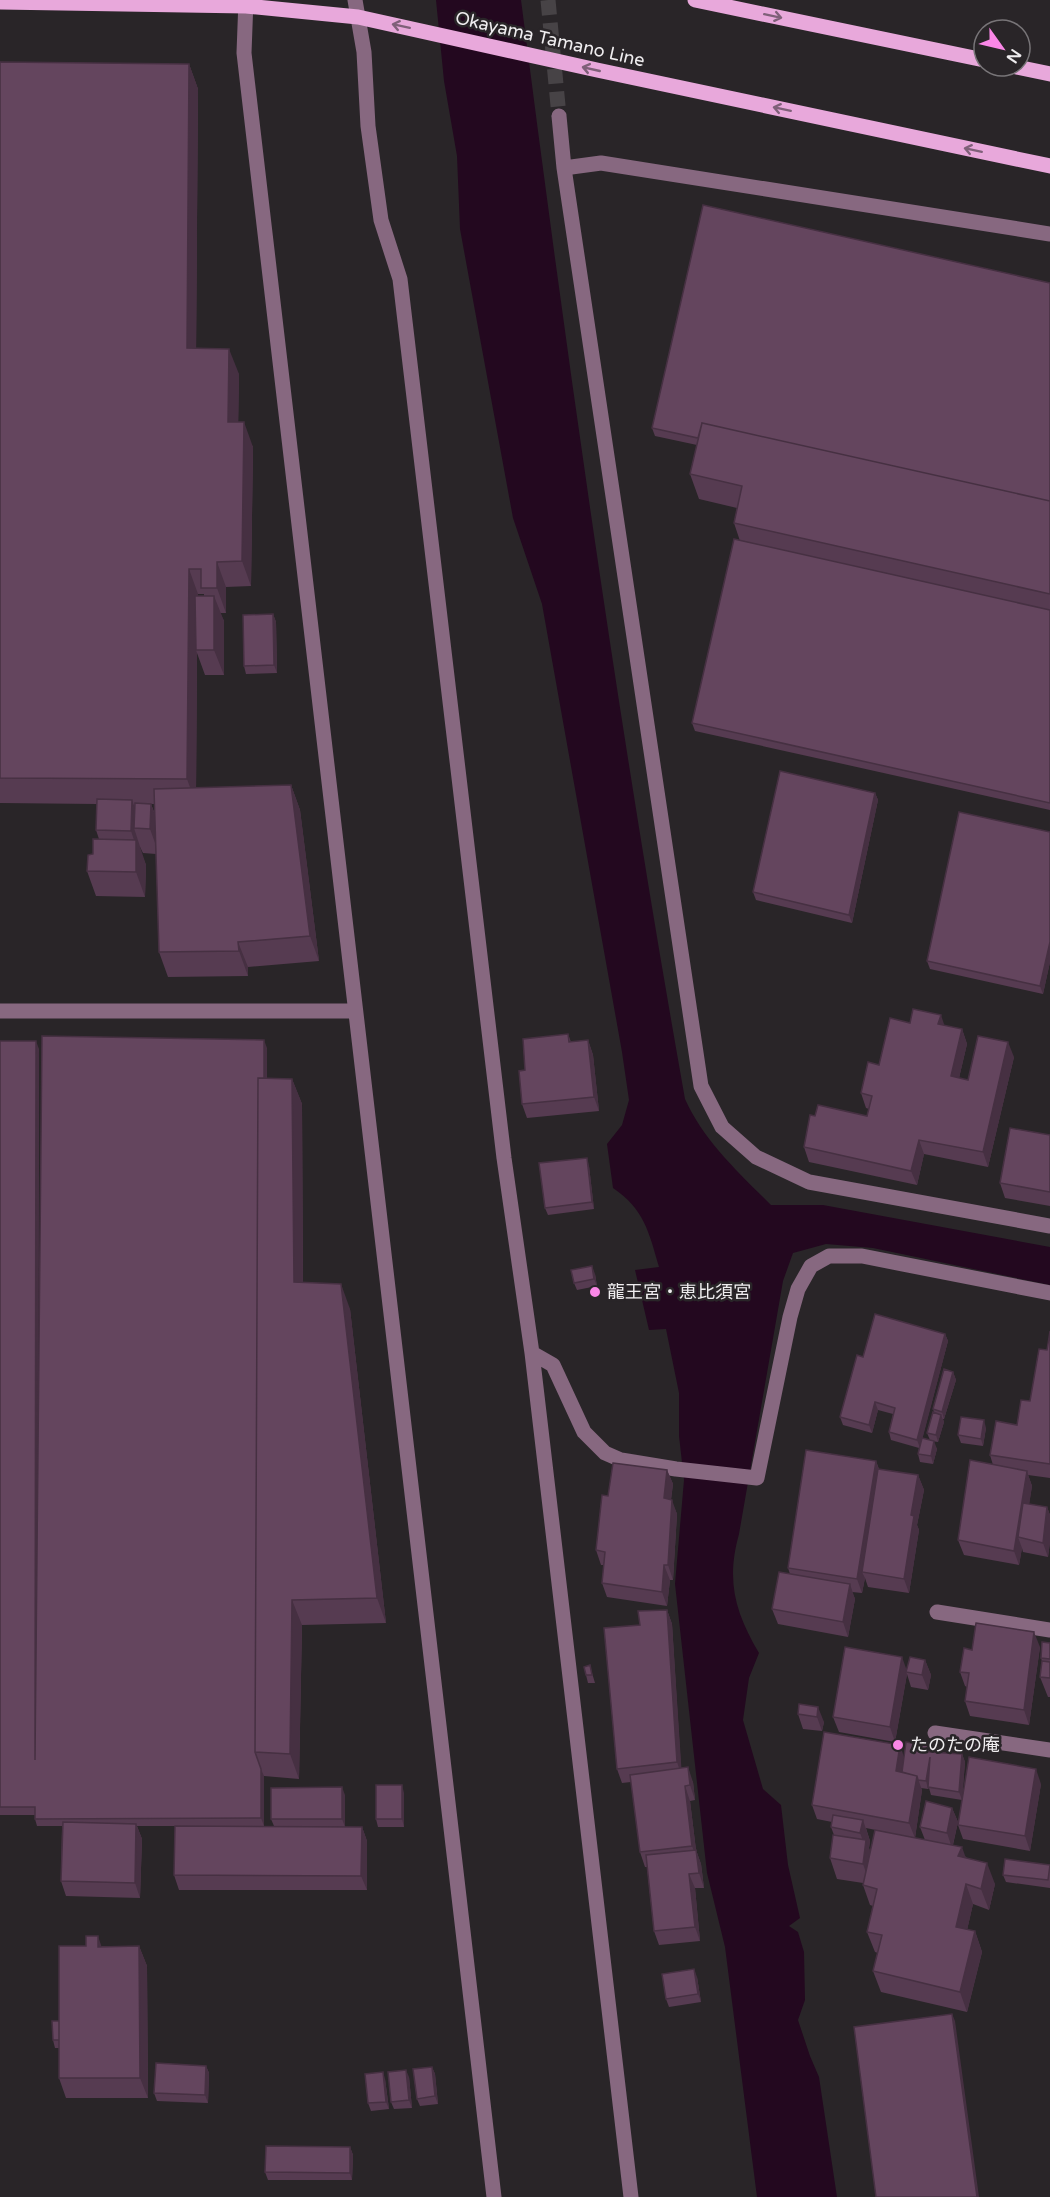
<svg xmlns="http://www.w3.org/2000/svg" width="1050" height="2197" font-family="'Varela Round','Noto Sans JP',sans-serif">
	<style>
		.water { fill: #23081f }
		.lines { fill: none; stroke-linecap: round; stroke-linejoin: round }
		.minor-tunnel { stroke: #474346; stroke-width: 15; stroke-dasharray: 15 8; stroke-linecap: butt }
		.minor { stroke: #876880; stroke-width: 15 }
		.major { stroke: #e8a8db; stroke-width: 15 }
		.wall { fill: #563b51; fill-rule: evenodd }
		.shaded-wall { fill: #463042 }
		.building { fill: #64455e; stroke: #463042; stroke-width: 1.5 }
		.oneway { stroke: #7f6079 }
		.poi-dot { fill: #fa87e7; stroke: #292528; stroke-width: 2 }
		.labels { text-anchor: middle; stroke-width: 5; stroke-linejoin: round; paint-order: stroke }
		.street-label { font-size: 18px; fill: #efedef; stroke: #292528 }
		.poi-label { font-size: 18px; fill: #efedef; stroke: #292528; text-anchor: start }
	</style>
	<rect width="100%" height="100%" fill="#292528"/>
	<!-- water -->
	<path class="water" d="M 436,0 L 521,0 C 568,367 620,734 685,1099 C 704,1141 738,1172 771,1205 L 823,1205 L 1050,1247 L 1050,1285 L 873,1248 L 826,1244 L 793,1253 L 783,1281 L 739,1534 C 726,1581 735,1612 759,1653 L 749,1678 L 743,1720 L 763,1789 L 781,1805 L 788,1865 L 800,1918 L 789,1926 L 798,1932 L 804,1952 L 805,2000 L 798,2020 L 810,2056 L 819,2077 L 837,2197 L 757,2197 L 725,1947 L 707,1873 L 675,1584 L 684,1480 L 679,1436 L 679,1393 L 666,1329 L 649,1330 L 635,1270 L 659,1267 C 649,1232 644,1209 613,1188 L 607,1144 L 622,1125 L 629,1100 L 622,1052 L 542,604 L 513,518 L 460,229 L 457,156 L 444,81 Z"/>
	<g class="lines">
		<!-- minor-tunnel -->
		<path class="minor-tunnel" d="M 548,0 L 559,116"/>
		<!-- minor -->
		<path class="minor" d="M 246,0 L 244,53 L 494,2197
			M 355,0 L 364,52 L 368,126 L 381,220 L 400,279 L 504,1158 L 532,1353 L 631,2197
			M 559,116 L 564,168 L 701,1086 L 722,1127 L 756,1157 L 809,1182 L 1050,1226
			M 564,168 L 601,163 L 1050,234
			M 0,1011 L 354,1011
			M 532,1353 L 553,1365 L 584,1432 L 605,1453 L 621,1460 L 676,1469 L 757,1478 L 790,1317 L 798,1289 L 811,1266 L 829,1256 L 862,1256 L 1050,1293
			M 937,1612 L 1050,1630
			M 935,1733 L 1050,1750"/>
		<!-- major -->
		<path class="major" d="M 695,0 L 984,60
			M 0,2 L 246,6 L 358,17 L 597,70 L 1050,166
			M 1012,66 L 1050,74"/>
	</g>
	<!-- wall -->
	<path class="wall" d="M 0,62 L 189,64 L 198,89 L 196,348 L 239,374 L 238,422 L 253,447 L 251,586 L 226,587 L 226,613 L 220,613 L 224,621 L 224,675 L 205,675 L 197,653 L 196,788 L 291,785 L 300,810 L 319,961 L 248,967 L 248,976 L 168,977 L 159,952 L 156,854 L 143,853 L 140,847 L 140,850 L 146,865 L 145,897 L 96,896 L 87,871 L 99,839 L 96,830 L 97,804 L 0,803 ZM 198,594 L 204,594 L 204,596 L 198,596 ZM 151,804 L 155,804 L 155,814 Z
		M 1050,283 L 1050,810 L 695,731 L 692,723 L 740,541 L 734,523 L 737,508 L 699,499 L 690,474 L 697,445 L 655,436 L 652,428 Z
		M 273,614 L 276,622 L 277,673 L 246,674 L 244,666 Z
		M 875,793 L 878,800 L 852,923 L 756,900 L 753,892 Z
		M 1050,832 L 1050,962 L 1043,994 L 930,969 L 927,961 Z
		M 945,1026 L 962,1029 L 967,1044 L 959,1078 L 968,1080 L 1014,1057 L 988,1167 L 924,1154 L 917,1185 L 809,1162 L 804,1147 L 815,1116 L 867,1116 L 869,1109 L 866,1108 L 861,1093 L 879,1065 Z
		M 568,1034 L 571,1042 L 588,1040 L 593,1055 L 599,1111 L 527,1118 L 522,1104 L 525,1070 Z
		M 0,1041 L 39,1049 L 38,1406 L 267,1048 L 267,1078 L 292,1079 L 302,1104 L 303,1283 L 350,1309 L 386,1623 L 302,1625 L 299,1779 L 264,1776 L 264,1826 L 190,1826 L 274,1826 L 271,1819 L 345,1795 L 345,1827 L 362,1827 L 367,1841 L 367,1890 L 179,1890 L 174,1875 L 175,1826 L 137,1826 L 142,1839 L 140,1898 L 66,1896 L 61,1881 L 62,1826 L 37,1826 L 35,1819 L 35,1815 L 0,1815 Z
		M 1050,1135 L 1050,1206 L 1005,1198 L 1000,1183 Z
		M 589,1166 L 594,1209 L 548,1215 L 545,1208 Z
		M 595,1274 L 597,1286 L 577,1290 L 574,1283 Z
		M 1050,1331 L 1050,1478 L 1028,1475 L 1032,1486 L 1029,1504 L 1047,1507 L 1050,1515 L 1050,1542 L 1048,1557 L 1023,1552 L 1022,1548 L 1019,1565 L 964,1555 L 958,1540 L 993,1465 L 990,1455 L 1017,1425 L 1030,1401 L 1047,1350 Z
		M 945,1334 L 948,1341 L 922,1439 L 930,1440 L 927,1433 L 934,1412 L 933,1409 L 953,1372 L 956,1380 L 944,1419 L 943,1419 L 944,1422 L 938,1442 L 932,1441 L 937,1449 L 933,1464 L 920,1462 L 918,1454 L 919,1448 L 891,1440 L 889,1432 L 893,1414 L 878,1410 L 872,1433 L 843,1425 L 840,1417 L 863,1357 Z
		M 986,1428 L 983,1446 L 961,1443 L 958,1435 Z
		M 876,1461 L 879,1469 L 918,1475 L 924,1490 L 917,1525 L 919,1530 L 909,1593 L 868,1587 L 865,1578 L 862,1593 L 852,1592 L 855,1599 L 848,1637 L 778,1624 L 772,1609 L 790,1574 L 788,1568 Z
		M 667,1470 L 673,1484 L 671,1500 L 677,1514 L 673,1580 L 670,1580 L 667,1606 L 607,1597 L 602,1583 L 604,1565 L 601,1565 L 596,1550 L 608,1496 Z
		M 667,1610 L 672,1624 L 681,1768 L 693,1782 L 695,1800 L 690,1801 L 696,1850 L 701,1864 L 704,1888 L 695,1888 L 700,1941 L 659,1945 L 654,1931 L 647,1867 L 645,1867 L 640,1852 L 631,1782 L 622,1783 L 617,1769 L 640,1625 Z
		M 1050,1643 L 1050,1697 L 1048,1697 L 1040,1677 L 1042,1661 L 1041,1658 Z
		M 1040,1647 L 1029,1725 L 970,1716 L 965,1701 L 967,1687 L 965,1686 L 960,1672 L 972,1650 Z
		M 925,1660 L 931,1675 L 928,1690 L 911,1687 L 907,1674 L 895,1742 L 839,1732 L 833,1717 L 907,1669 Z
		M 590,1665 L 592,1673 L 595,1683 L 588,1683 L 586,1675 Z
		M 799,1704 L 824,1722 L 822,1731 L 803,1729 L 798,1714 Z
		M 933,1752 L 962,1754 L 965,1762 L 962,1799 L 1041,1784 L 1030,1851 L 963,1839 L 958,1825 L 962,1800 L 931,1795 L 929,1788 L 928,1789 L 921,1788 L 922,1790 L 915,1838 L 866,1828 L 870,1841 L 869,1848 L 870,1852 L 925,1840 L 920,1827 L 952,1808 L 958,1822 L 953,1845 L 995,1884 L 989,1910 L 973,1904 L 967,1930 L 975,1931 L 982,1952 L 967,2012 L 881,1992 L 873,1971 L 878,1953 L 875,1952 L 867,1932 L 873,1906 L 870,1905 L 863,1885 L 863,1883 L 837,1879 L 830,1858 L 834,1835 L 831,1827 L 832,1822 L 817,1819 L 812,1805 L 904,1757 Z
		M 404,1793 L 404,1827 L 378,1827 L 376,1819 Z
		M 1050,1865 L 1050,1888 L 1006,1882 L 1003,1875 Z
		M 102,1946 L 139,1946 L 147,1966 L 148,2098 L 66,2098 L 59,2078 L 59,2048 L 55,2048 L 53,2040 L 59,2021 Z
		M 697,1977 L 701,2002 L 669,2007 L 666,1999 Z
		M 206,2066 L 209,2073 L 208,2103 L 157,2101 L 154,2093 Z
		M 432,2067 L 435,2074 L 438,2104 L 420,2106 L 417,2099 Z
		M 409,2077 L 412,2108 L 394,2109 L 391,2102 Z
		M 385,2079 L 389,2109 L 371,2111 L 368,2103 Z
		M 350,2147 L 353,2155 L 352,2180 L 268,2180 L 265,2172 Z"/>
	<!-- shaded-wall -->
	<path class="shaded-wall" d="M 189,64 L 198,89 L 196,373 L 187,348 Z
		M 229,349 L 239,374 L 238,447 L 228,422 Z
		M 244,422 L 253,447 L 251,586 L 242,561 Z
		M 217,562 L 226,587 L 226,613 L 217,588 Z
		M 189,569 L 198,594 L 197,650 L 196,650 L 197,653 L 196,804 L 187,779 Z
		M 214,596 L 224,621 L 224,675 L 214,650 Z
		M 273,614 L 276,622 L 277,673 L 274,665 Z
		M 291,785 L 300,810 L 319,961 L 310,936 Z
		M 875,793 L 878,800 L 852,923 L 849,915 Z
		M 132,800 L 141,825 L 134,828 L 146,865 L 145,897 L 136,872 L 136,846 L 131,831 Z
		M 151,804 L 160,829 L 159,854 L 150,829 Z
		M 238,942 L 248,967 L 248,976 L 239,951 Z
		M 1050,942 L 1050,962 L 1043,994 L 1040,986 Z
		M 941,1015 L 946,1030 L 938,1024 Z
		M 962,1029 L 967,1044 L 956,1091 L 951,1076 Z
		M 264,1040 L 267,1048 L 264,1752 Z
		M 588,1040 L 593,1055 L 599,1111 L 594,1097 Z
		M 36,1041 L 39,1049 L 38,1767 L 35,1760 Z
		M 1008,1042 L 1014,1057 L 988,1167 L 983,1152 Z
		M 292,1079 L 302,1104 L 303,1307 L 294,1282 Z
		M 919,1140 L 924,1154 L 917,1185 L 911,1171 Z
		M 587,1158 L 589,1166 L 594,1209 L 592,1202 Z
		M 592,1266 L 595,1274 L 597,1286 L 594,1279 Z
		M 341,1284 L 350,1309 L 386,1623 L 377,1598 Z
		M 945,1334 L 948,1341 L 920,1448 L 917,1440 Z
		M 953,1372 L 956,1380 L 944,1419 L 942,1412 Z
		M 875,1402 L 878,1410 L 872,1433 L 869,1425 Z
		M 941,1415 L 944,1422 L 938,1442 L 936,1435 Z
		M 984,1420 L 986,1428 L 983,1446 L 981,1439 Z
		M 934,1441 L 937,1449 L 933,1464 L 931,1456 Z
		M 876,1461 L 881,1476 L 862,1572 L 865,1578 L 862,1593 L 857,1579 Z
		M 667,1470 L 673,1484 L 669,1513 L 664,1498 Z
		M 1027,1471 L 1032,1486 L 1024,1538 L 1018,1537 L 1022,1548 L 1019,1565 L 1014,1551 Z
		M 918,1475 L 924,1490 L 917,1525 L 919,1530 L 909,1593 L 904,1579 L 911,1515 Z
		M 672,1500 L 677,1514 L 673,1580 L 668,1565 Z
		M 1047,1507 L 1050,1515 L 1050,1542 L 1048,1557 L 1043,1543 Z
		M 664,1565 L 670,1580 L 667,1606 L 662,1592 Z
		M 850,1584 L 855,1599 L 848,1637 L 843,1622 Z
		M 292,1600 L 302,1625 L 299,1779 L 290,1754 Z
		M 667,1610 L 672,1624 L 682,1777 L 677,1762 Z
		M 1034,1632 L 1040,1647 L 1029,1725 L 1024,1710 Z
		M 902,1657 L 907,1671 L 906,1672 L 907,1674 L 895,1742 L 890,1727 Z
		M 925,1660 L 931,1675 L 928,1690 L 922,1675 Z
		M 818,1707 L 824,1722 L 822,1731 L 817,1717 Z
		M 900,1745 L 905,1760 L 903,1778 L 896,1771 Z
		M 962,1754 L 965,1762 L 962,1800 L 959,1792 Z
		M 930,1757 L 933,1764 L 928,1789 L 926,1781 Z
		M 688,1767 L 693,1782 L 695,1800 L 690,1785 Z
		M 261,1769 L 264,1776 L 264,1826 L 261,1818 Z
		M 1036,1769 L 1041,1784 L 1030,1851 L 1025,1836 Z
		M 917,1776 L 922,1790 L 915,1838 L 909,1823 Z
		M 402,1785 L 404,1793 L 404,1827 L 402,1819 Z
		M 685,1786 L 690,1801 L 696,1850 L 701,1864 L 704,1888 L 699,1873 L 697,1859 L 692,1846 Z
		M 342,1787 L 345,1795 L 345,1827 L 342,1819 Z
		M 952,1808 L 958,1822 L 952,1848 L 947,1833 Z
		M 863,1820 L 870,1841 L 869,1848 L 874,1860 L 870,1884 L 863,1864 L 865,1846 L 860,1833 Z
		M 136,1824 L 142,1839 L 140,1898 L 135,1883 Z
		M 362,1827 L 367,1841 L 367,1890 L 361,1876 Z
		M 962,1847 L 969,1867 L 958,1856 Z
		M 987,1863 L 995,1884 L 989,1910 L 981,1889 Z
		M 689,1874 L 695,1888 L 700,1941 L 695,1927 Z
		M 966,1884 L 973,1904 L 963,1948 L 956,1927 Z
		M 975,1931 L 982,1952 L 967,2012 L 960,1992 Z
		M 98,1936 L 105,1957 L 98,1947 Z
		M 139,1946 L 147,1966 L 148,2098 L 140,2078 Z
		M 694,1969 L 697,1977 L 701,2002 L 698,1994 Z
		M 952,2014 L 955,2021 L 979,2197 L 977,2197 Z
		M 206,2066 L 209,2073 L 208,2103 L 205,2095 Z
		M 432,2067 L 435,2074 L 438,2104 L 435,2096 Z
		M 406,2070 L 409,2077 L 412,2108 L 409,2100 Z
		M 383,2072 L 385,2079 L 389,2109 L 386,2102 Z
		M 350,2147 L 353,2155 L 352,2180 L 350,2173 Z"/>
	<!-- building -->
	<path class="building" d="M 0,62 L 189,64 L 187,348 L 229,349 L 228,422 L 244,422 L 242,561 L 217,562 L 217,588 L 201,588 L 201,569 L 189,569 L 187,779 L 0,778 Z
		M 703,205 L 1050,283 L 1050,501 L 702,423 L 698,438 L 652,428 Z
		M 702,423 L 1050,501 L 1050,594 L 734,523 L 742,486 L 690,474 Z
		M 734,539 L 1050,610 L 1050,803 L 692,723 Z
		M 195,596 L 214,596 L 214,650 L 196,650 Z
		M 273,614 L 274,665 L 244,666 L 243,615 Z
		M 780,771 L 875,793 L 849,915 L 753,892 Z
		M 291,785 L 310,936 L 238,942 L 239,951 L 159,952 L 154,789 Z
		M 97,799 L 132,800 L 131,831 L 96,830 Z
		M 135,803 L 151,804 L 150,829 L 134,828 Z
		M 959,812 L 1050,832 L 1050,942 L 1040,986 L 927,961 Z
		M 93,839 L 136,840 L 136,872 L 87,871 L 88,855 L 93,854 Z
		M 913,1009 L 941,1015 L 938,1024 L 962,1029 L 951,1076 L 968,1080 L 978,1036 L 1008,1042 L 983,1152 L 919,1140 L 911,1171 L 804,1147 L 810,1115 L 815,1116 L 818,1105 L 867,1116 L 872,1096 L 861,1093 L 868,1062 L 879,1065 L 890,1018 L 910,1023 Z
		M 568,1034 L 569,1042 L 588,1040 L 594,1097 L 522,1104 L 519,1071 L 525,1070 L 523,1039 Z
		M 42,1036 L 264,1040 L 264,1078 L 258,1078 L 255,1752 L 261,1769 L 261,1818 L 35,1819 L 35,1807 L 0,1807 L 0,1041 L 36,1041 L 35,1760 Z
		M 258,1078 L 292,1079 L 294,1282 L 341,1284 L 377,1598 L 292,1600 L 290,1754 L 255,1752 Z
		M 1010,1128 L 1050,1135 L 1050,1192 L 1000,1183 Z
		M 587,1158 L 592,1202 L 545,1208 L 539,1163 Z
		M 592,1266 L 594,1279 L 574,1283 L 571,1270 Z
		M 875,1314 L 945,1334 L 917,1440 L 889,1432 L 895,1408 L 875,1402 L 869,1425 L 840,1417 L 857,1355 L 863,1357 Z
		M 1050,1331 L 1050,1464 L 990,1455 L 996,1421 L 1017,1425 L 1021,1400 L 1030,1401 L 1039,1349 L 1047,1350 Z
		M 944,1369 L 953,1372 L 942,1412 L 933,1409 Z
		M 933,1412 L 941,1415 L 936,1435 L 927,1433 Z
		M 961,1417 L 984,1420 L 981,1439 L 958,1435 Z
		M 922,1438 L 934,1441 L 931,1456 L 918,1454 Z
		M 806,1450 L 876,1461 L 857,1579 L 788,1568 Z
		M 970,1460 L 1027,1471 L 1014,1551 L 958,1540 Z
		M 613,1463 L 667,1470 L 664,1498 L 672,1500 L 668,1565 L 664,1565 L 662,1592 L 602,1583 L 605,1552 L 596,1550 L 602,1495 L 608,1496 Z
		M 878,1469 L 918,1475 L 911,1515 L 914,1516 L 904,1579 L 862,1572 Z
		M 1023,1503 L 1047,1507 L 1043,1543 L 1018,1537 Z
		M 779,1572 L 850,1584 L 843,1622 L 772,1609 Z
		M 667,1610 L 677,1762 L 617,1769 L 604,1628 L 640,1625 L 638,1611 Z
		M 976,1623 L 1034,1632 L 1024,1710 L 965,1701 L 969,1673 L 960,1672 L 964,1648 L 972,1650 Z
		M 1042,1642 L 1050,1643 L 1050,1659 L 1041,1658 Z
		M 845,1647 L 902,1657 L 890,1727 L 833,1717 Z
		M 910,1657 L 925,1660 L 922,1675 L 906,1672 Z
		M 1042,1661 L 1050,1662 L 1050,1678 L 1040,1677 Z
		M 590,1665 L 592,1675 L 586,1675 L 584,1667 Z
		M 799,1704 L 818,1707 L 817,1717 L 798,1714 Z
		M 824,1732 L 900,1745 L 896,1771 L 917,1776 L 909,1823 L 812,1805 Z
		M 906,1742 L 930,1746 L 930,1752 L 962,1754 L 959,1792 L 928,1787 L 930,1757 L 926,1781 L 918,1780 L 917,1776 L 902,1772 Z
		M 969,1757 L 1036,1769 L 1025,1836 L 958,1825 Z
		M 688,1767 L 690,1785 L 685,1786 L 692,1846 L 640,1852 L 630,1775 Z
		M 376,1785 L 402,1785 L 402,1819 L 376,1819 Z
		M 342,1787 L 342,1819 L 271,1819 L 271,1788 Z
		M 926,1801 L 952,1808 L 947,1833 L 920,1827 Z
		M 833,1815 L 863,1820 L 860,1833 L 831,1827 Z
		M 63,1822 L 136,1824 L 135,1883 L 61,1881 Z
		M 175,1826 L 362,1827 L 361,1876 L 174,1875 Z
		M 875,1830 L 962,1847 L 958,1856 L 987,1863 L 981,1889 L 966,1884 L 956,1927 L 975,1931 L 960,1992 L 873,1971 L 882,1935 L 867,1932 L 877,1889 L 863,1885 Z
		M 833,1835 L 866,1840 L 863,1864 L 830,1858 Z
		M 696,1850 L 699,1873 L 689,1874 L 695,1927 L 654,1931 L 646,1855 Z
		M 1005,1859 L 1050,1865 L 1048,1880 L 1003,1875 Z
		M 86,1936 L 98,1936 L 98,1947 L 139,1946 L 140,2078 L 59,2078 L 59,1946 L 86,1946 Z
		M 694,1969 L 698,1994 L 666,1999 L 662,1974 Z
		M 952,2014 L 977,2197 L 876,2197 L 854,2027 Z
		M 52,2021 L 59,2021 L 59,2040 L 53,2040 Z
		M 156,2063 L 206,2066 L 205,2095 L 154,2093 Z
		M 432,2067 L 435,2096 L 417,2099 L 413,2069 Z
		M 406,2070 L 409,2100 L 391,2102 L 388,2072 Z
		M 383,2072 L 386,2102 L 368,2103 L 365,2074 Z
		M 266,2146 L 350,2147 L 350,2173 L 265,2172 Z"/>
	<!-- one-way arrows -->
	<defs><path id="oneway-shaft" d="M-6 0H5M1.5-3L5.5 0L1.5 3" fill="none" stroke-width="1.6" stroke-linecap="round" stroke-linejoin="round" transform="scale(1.5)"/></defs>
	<g class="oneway">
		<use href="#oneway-shaft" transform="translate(773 16) rotate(12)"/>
		<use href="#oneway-shaft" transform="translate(401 26) rotate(-168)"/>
		<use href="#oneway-shaft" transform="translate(591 69) rotate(-167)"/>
		<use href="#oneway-shaft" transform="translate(782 109) rotate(-168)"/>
		<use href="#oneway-shaft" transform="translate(973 150) rotate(-168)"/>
	</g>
	<!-- markers -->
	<g class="poi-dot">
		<circle cx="595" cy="1292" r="6"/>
		<circle cx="898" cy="1745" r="6"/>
	</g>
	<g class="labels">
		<!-- street labels -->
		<g class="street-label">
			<text transform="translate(550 39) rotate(13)" y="6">Okayama Tamano Line</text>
		</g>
		<!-- poi labels -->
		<g class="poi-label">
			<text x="607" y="1298">龍王宮・恵比須宮</text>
			<text x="910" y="1751">たのたの庵</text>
		</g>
	</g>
	<!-- north arrow -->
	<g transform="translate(1002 48) rotate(124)"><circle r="28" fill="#292528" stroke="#787578" stroke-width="1.5"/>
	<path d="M0-4.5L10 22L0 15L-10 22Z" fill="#fa87e7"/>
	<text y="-9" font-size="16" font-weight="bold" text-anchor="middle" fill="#efedef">N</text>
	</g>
</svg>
